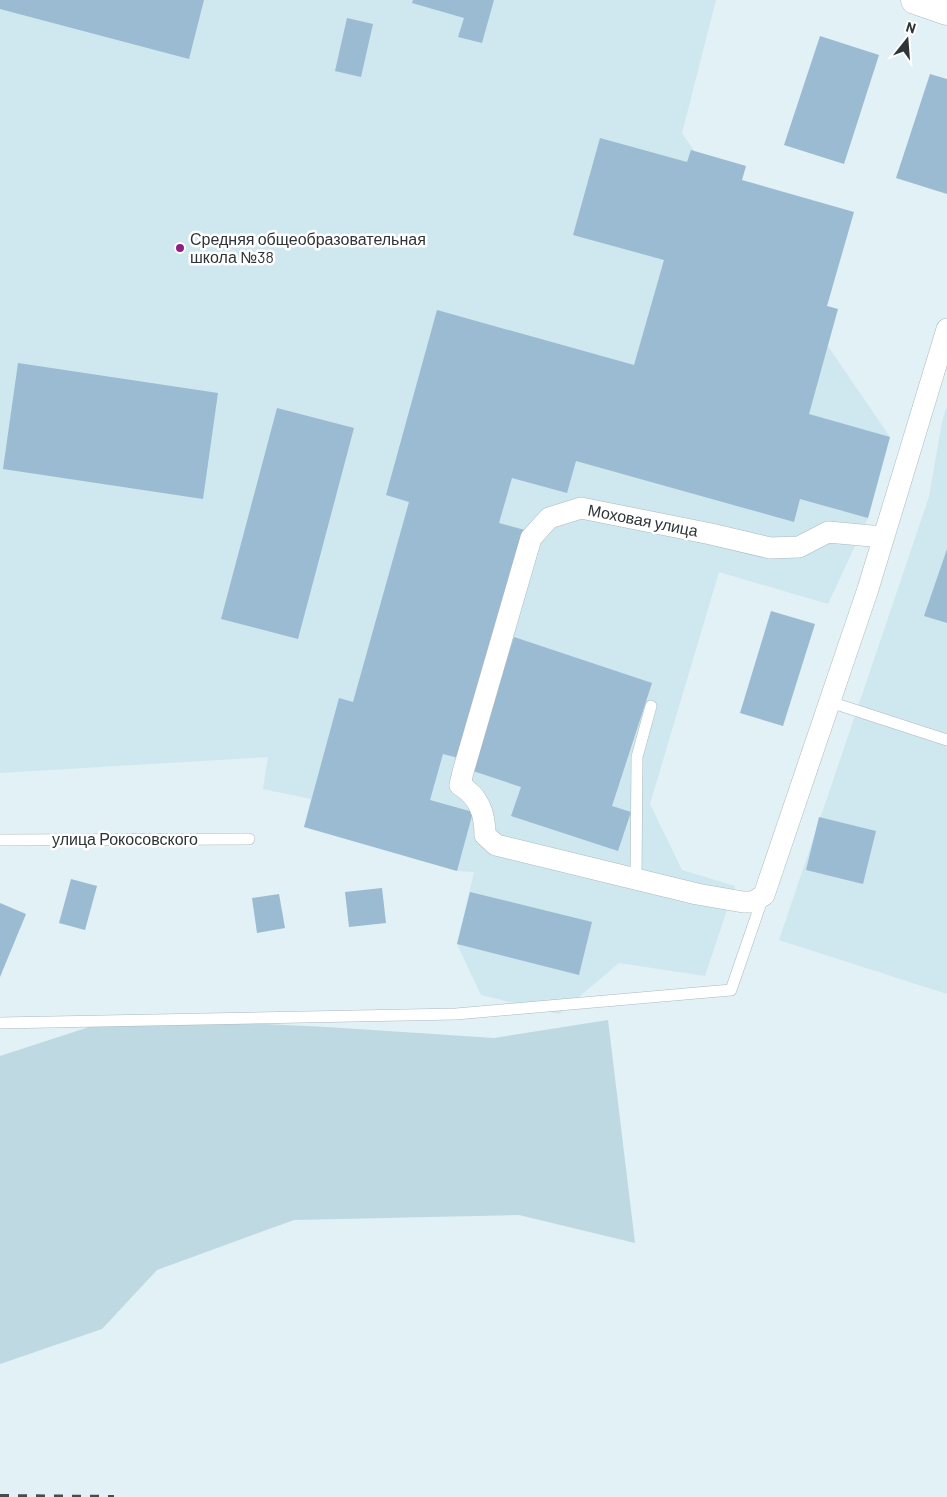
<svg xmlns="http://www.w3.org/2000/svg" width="947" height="1497" font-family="Barlow,sans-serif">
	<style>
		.built { fill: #cfe7ee }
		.green { fill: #bed9e1 }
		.building { fill: #9bbbd3 }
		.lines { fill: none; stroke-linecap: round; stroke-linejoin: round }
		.service-casing { stroke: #abbabe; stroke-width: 12 }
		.minor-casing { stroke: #abbabe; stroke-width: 22 }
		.tertiary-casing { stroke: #abbabe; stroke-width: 29 }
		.service { stroke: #fff; stroke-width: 11 }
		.minor { stroke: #fff; stroke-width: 21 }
		.tertiary { stroke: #fff; stroke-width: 28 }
		.rail { stroke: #454c4f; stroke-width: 4; stroke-dasharray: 9 9; stroke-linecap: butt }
		.poi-dot { fill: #8f1f82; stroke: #fff; stroke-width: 2 }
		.labels { text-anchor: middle; stroke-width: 5; stroke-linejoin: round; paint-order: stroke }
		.poi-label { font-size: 16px; fill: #2f3537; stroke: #fff; text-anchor: start }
		.street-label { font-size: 16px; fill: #2f3537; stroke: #fff }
	</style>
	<rect width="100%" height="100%" fill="#e1f1f5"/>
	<!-- built -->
	<path class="built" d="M 0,0 L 716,0 L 682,133 L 890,437 L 868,518 L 828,604 L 719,572 L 650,804 L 682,870 L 735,886 L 705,976 L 619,963 L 559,1014 L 481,995 L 457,944 L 474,872 L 457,871 L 304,827 L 311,799 L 263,789 L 268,757 L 0,773 Z
		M 947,406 L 947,994 L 779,940 L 929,497 L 942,422 Z"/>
	<!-- green -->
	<path class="green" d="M 120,1017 L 327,1027 L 494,1038 L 608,1020 L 635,1243 L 519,1215 L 294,1220 L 157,1270 L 102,1329 L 0,1364 L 0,1056 Z"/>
	<!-- building -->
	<path class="building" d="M 0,0 L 204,0 L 189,59 L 0,9 Z
		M 413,0 L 494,0 L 482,43 L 458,37 L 464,18 L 412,3 Z
		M 347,18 L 373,24 L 361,77 L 335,71 Z
		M 820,36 L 879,55 L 844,164 L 784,145 Z
		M 930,74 L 947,79 L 947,194 L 896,178 Z
		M 600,138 L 687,162 L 691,150 L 746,166 L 742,180 L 854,212 L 827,306 L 838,309 L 809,414 L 890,437 L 868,518 L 800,499 L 794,522 L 576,461 L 567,493 L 512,478 L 499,523 L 525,530 L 462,759 L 443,754 L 430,800 L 473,812 L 457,871 L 304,827 L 339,698 L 353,702 L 409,502 L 386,495 L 437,310 L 634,365 L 664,260 L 573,235 Z
		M 18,363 L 218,393 L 203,499 L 3,469 Z
		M 277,408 L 354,428 L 298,639 L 221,619 Z
		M 947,549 L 947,623 L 924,616 Z
		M 771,611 L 815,624 L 783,726 L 740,713 Z
		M 514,637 L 652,683 L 612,806 L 631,812 L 618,851 L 511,816 L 521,787 L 470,770 Z
		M 819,817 L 876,831 L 863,884 L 806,870 Z
		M 71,879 L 97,886 L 85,930 L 59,923 Z
		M 382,888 L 386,923 L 349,927 L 345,892 Z
		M 470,892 L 592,922 L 579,975 L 457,944 Z
		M 279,894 L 285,928 L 257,933 L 252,898 Z
		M 0,903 L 26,914 L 0,977 Z"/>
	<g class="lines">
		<!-- service casing -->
		<g class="service-casing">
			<path id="service" d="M 830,702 L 947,740
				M 0,840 L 249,839
				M 636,879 L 637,757 L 651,706
				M 0,1023 L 456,1014 L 731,990 L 763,897"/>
		</g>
		<!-- minor casing -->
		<g class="minor-casing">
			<path id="minor" d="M 883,537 L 828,532 L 799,547 L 770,548 L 711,534 L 581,508 L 549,518 L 531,538 L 463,772 L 460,785 C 479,797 485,813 485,835 L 496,845 L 697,894 L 743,902 L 753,902 L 764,895 L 868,589 L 947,329"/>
		</g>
		<!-- tertiary casing -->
		<g class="tertiary-casing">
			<path id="tertiary" d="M 915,0 L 947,11"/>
		</g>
		<!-- service -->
		<use href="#service" class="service"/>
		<!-- minor -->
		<use href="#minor" class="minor"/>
		<!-- tertiary -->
		<use href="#tertiary" class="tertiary"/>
		<!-- rail -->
		<path class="rail" d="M 0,1496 L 114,1497"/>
	</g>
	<!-- markers -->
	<circle class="poi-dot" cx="180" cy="248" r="5"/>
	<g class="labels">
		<!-- poi labels -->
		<g class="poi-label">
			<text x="190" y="245">Средняя общеобразовательная<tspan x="190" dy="18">школа №38</tspan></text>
		</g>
		<!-- street labels -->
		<g class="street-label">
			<text transform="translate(643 520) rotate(11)" y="6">Моховая улица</text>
			<text x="125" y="845">улица Рокосовского</text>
		</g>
	</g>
	<!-- north arrow -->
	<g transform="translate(907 40) rotate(17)" stroke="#ffffff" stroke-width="4" paint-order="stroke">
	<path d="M0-4L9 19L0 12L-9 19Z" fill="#2f3537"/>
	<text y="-8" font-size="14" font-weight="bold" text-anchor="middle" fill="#2f3537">N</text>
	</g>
</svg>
